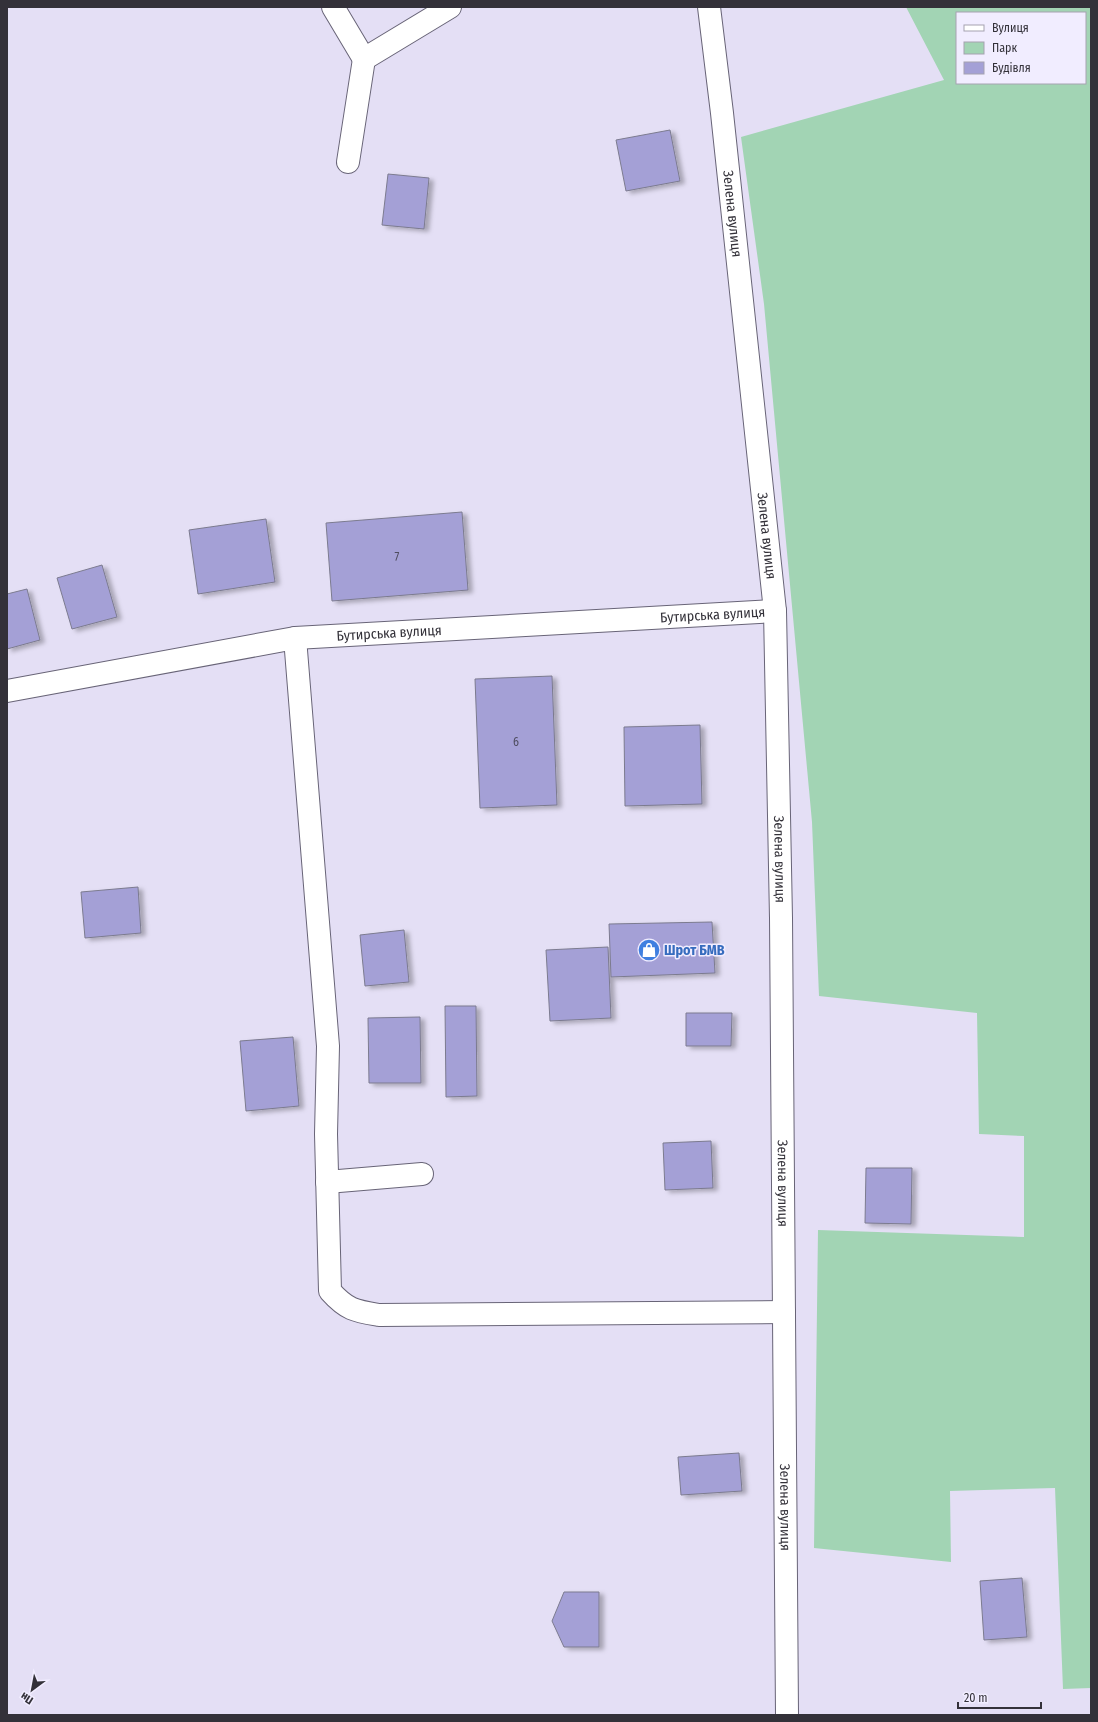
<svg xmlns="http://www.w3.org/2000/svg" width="1098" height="1722" font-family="'Fira Sans Condensed',sans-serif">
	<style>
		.green { fill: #a2d4b4; fill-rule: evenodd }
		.building { fill: #a4a0d6; stroke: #7c7b8f; filter: url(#shadow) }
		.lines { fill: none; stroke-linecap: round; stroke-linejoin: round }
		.minor-casing { stroke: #686477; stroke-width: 24 }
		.minor { stroke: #fff; stroke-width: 22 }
		.labels { text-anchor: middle; stroke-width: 3; stroke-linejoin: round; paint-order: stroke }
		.number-label { font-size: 12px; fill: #4f4d60 }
		.street-label { font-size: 14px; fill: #333139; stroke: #f1edff }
		.shop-label { font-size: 14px; font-weight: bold; fill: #366cbe; stroke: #f1edff; text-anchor: start }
	</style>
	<defs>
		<filter id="shadow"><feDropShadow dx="4.5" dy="2.5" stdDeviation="2" flood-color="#0004"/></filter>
	</defs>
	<rect width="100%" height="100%" fill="#e4dff5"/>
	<!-- green -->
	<path class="green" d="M 906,7 L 1091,7 L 1091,1688 L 1063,1689 L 1055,1488 L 950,1491 L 951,1562 L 814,1548 L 818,1230 L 1024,1237 L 1024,1136 L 979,1134 L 977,1013 L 819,996 L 812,822 L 764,304 L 741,137 L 944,80 ZM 957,13 L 1085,13 L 1085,83 L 957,83 Z"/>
	<!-- building -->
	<path class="building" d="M 670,130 L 680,181 L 626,191 L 616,140 Z
		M 388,174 L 429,178 L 424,229 L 382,225 Z
		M 462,512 L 468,590 L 332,601 L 326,523 Z
		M 266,519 L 275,582 L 198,594 L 189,530 Z
		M 102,565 L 117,617 L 72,629 L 57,578 Z
		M 27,589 L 40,640 L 7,649 L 7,594 Z
		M 552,676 L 557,805 L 480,808 L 475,679 Z
		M 700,725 L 702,804 L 625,806 L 624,727 Z
		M 138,887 L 141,933 L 85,938 L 81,892 Z
		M 712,922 L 715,973 L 611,977 L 609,924 Z
		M 404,930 L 409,982 L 365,986 L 360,935 Z
		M 608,947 L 611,1018 L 550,1021 L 546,950 Z
		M 445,1006 L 476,1006 L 477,1096 L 446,1097 Z
		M 686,1013 L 732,1013 L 731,1046 L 686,1046 Z
		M 420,1017 L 421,1083 L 369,1083 L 368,1018 Z
		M 293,1037 L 299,1106 L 246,1111 L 240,1041 Z
		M 711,1141 L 713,1188 L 665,1190 L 663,1143 Z
		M 866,1168 L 912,1168 L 911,1224 L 865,1223 Z
		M 739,1453 L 742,1491 L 681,1495 L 678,1457 Z
		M 1022,1578 L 1027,1637 L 984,1640 L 980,1581 Z
		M 564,1592 L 599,1592 L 599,1647 L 564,1647 L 552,1621 Z"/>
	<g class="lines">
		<!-- minor casing -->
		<g class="minor-casing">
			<g id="minor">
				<path d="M 333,7 L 364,59"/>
				<path id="s1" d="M 709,7 L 722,113 L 775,611 L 781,918 L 787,1715"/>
				<path d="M 364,59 L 450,7"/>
				<path d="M 348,162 L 364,59"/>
				<path d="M 295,638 L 328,1046 L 326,1134 L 330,1291 C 347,1310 355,1311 379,1315 L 784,1312"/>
				<path id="s2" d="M 7,691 L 295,638 L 775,611"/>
				<path d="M 327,1182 L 422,1174"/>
			</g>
		</g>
		<!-- minor -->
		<use href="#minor" class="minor"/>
	</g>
	<!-- icons -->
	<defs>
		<g id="shop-disc" transform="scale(1.15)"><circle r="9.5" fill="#3f7fe0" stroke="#f1edff"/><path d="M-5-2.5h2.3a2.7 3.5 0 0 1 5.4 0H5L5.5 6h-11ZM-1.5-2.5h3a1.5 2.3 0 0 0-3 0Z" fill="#fff"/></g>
	</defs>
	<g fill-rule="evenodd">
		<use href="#shop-disc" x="649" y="950"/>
	</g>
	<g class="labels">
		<!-- number labels -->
		<g class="number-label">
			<text x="397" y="561">7</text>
			<text x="516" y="746">6</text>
		</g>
		<!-- street labels -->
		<g class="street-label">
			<text dy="5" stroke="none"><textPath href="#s1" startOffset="208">Зелена вулиця</textPath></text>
			<text dy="5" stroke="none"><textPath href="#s1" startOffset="532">Зелена вулиця</textPath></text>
			<text dy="5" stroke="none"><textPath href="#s2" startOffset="711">Бутирська вулиця</textPath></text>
			<text dy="5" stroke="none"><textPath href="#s2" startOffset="387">Бутирська вулиця</textPath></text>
			<text dy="5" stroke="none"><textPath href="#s1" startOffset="856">Зелена вулиця</textPath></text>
			<text dy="5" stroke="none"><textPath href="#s1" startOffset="1180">Зелена вулиця</textPath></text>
			<text dy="5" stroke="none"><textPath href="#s1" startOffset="1504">Зелена вулиця</textPath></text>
		</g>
		<!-- shop labels -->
		<g class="shop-label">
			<text x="664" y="955">Шрот БМВ</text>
		</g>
	</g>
	<!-- border -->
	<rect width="1098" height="1722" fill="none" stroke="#333139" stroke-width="16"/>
	<!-- legend -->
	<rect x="956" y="12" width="130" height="72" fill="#f1edff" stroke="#a5a2b0"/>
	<rect x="964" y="25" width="20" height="6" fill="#ffffff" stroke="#a5a2b0"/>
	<text x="992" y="32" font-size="12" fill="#333139">Вулиця</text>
	<rect x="964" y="42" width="20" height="12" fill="#a2d4b4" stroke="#a5a2b0"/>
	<text x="992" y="52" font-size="12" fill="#333139">Парк</text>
	<rect x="964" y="62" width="20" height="12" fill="#a4a0d6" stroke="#a5a2b0"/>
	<text x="992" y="72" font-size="12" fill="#333139">Будівля</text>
	<!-- north arrow -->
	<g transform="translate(32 1690) rotate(212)" stroke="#f1edff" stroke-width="3" paint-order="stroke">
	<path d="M0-3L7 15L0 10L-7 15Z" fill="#333139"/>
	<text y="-6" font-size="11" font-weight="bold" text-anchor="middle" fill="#333139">Пн</text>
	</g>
	<!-- scale -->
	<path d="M958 1702v6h83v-6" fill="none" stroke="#333139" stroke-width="2"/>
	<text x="964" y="1702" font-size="12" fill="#333139" stroke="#f1edff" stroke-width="3" paint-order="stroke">20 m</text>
</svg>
